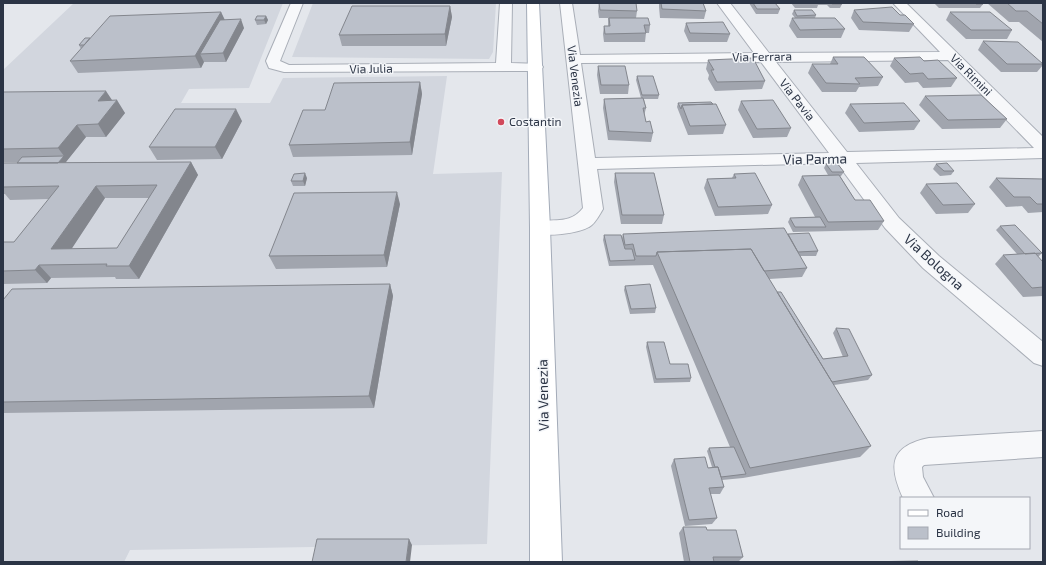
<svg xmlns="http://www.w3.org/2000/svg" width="1046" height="565" font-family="'Exo 2',sans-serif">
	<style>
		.built { fill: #d2d6de }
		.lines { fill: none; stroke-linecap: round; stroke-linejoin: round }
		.minor-casing { stroke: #a9aeb7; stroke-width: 2 }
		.major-casing { stroke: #a3abb8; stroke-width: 2 }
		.minor { fill: #f7f8fa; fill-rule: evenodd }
		.major { fill: #fff; fill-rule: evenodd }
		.wall { fill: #a1a5ae; fill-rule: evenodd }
		.shaded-wall { fill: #83868d }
		.building { fill: #bbc0ca; stroke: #83868d; fill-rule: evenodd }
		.poi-dot { fill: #d1495b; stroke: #f4f6f9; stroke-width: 1.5 }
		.labels { text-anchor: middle; stroke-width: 3; stroke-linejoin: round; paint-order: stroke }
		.far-street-label { font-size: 12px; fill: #2b3445; stroke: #f4f6f9 }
		.far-poi-label { font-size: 12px; fill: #2b3445; stroke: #f4f6f9; text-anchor: start }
		.street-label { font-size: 14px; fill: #2b3445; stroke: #f4f6f9 }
	</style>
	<rect width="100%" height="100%" fill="#e4e7ec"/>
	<!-- built -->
	<path class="built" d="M 74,3 L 283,3 L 249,88 L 189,89 L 181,103 L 270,103 L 283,78 L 447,76 L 433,174 L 502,172 L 487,544 L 130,550 L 124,562 L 3,562 L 3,70 Z
		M 313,3 L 496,3 L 493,52 L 489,59 L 292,57 Z"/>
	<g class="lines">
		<!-- minor casing -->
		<g class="minor-casing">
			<path id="minor" d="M 291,3 L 303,3 L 280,61 L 289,65 L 496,63 L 500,3 L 512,3 L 511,63 L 541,64 L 543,67 L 541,70 L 536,71 L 284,72 L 269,68 L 266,61 Z
				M 560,3 L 572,3 L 580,55 L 754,53 L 717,3 L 730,3 L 769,53 L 940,52 L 893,3 L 906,3 L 1043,137 L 1043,158 L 856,163 L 899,218 L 939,256 L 1043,342 L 1043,366 L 1034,363 L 923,268 L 885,228 L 837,163 L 597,169 L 603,209 C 600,214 595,224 589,227 C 577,234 546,237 533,233 L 530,228 L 533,223 C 552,217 569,226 583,208 ZM 948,60 L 1034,148 L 847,152 L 776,62 ZM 761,62 L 829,153 L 595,158 L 581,63 Z
				M 1043,431 L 1043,457 L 924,465 L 922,467 L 923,477 L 934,498 L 903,498 C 888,465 890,446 929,438 Z"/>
		</g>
		<!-- major casing -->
		<g class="major-casing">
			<path id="major" d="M 527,3 L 539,3 L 550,228 L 562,562 L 530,562 L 530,228 Z"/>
		</g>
		<!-- minor -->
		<use href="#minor" class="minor"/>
		<!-- major -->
		<use href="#major" class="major"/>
	</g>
	<!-- wall -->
	<path class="wall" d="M 599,3 L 637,11 L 636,18 L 650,25 L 649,33 L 646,33 L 645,42 L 604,42 L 603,34 L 604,26 L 608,26 L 608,18 L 599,18 L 598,11 Z
		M 659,3 L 703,3 L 706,11 L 704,19 L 660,18 L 659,7 Z
		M 749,3 L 775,3 L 780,9 L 778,14 L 756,14 Z
		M 791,3 L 841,3 L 842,4 L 840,8 L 830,8 L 827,5 L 818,5 L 817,8 L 795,8 Z
		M 934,3 L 981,3 L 983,4 L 980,8 L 939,8 Z
		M 987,3 L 1043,3 L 1043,42 L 1019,22 L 1009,22 Z
		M 450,6 L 452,17 L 446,46 L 342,46 L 339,35 Z
		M 794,10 L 816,15 L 815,18 L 845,29 L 841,38 L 797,38 L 789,26 L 792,18 L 795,18 L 792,14 Z
		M 854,10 L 900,15 L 914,24 L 909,32 L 859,30 L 851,18 Z
		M 221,12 L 225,20 L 244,28 L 226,62 L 204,62 L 201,68 L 78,73 L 70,61 L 81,49 L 79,45 L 90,38 Z
		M 950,12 L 1012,30 L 1007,39 L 966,39 L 946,20 Z
		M 266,16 L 268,20 L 266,24 L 257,25 L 255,20 Z
		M 686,23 L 730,34 L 727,42 L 689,42 L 684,31 Z
		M 983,41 L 1043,63 L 1043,65 L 1037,72 L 1001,72 L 978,50 Z
		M 833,57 L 883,77 L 878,86 L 859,87 L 856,92 L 822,92 L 808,73 L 812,64 L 830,64 Z
		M 894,58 L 924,61 L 950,72 L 957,78 L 951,87 L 923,88 L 918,82 L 905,83 L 890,66 Z
		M 708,60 L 765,81 L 762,89 L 715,91 L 708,79 L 709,75 L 706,69 Z
		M 598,66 L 629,85 L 628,94 L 600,94 L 597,75 Z
		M 637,76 L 659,95 L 658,99 L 644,99 L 646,108 L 644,116 L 646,122 L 653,133 L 651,142 L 608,140 L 603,108 L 604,99 L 641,98 L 636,80 Z
		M 420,82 L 422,94 L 412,155 L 293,157 L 289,145 Z
		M 3,92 L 112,101 L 125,113 L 106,137 L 86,137 L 65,163 L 191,162 L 198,175 L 139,279 L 116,279 L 115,277 L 51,278 L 47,283 L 3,284 L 3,242 L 14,242 L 49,199 L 10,200 L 5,194 L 3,194 L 3,163 L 17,163 L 18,162 L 3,162 ZM 105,198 L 149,198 L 117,248 L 71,249 Z
		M 925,96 L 1007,119 L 1000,128 L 942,129 L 919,105 Z
		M 741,101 L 791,128 L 787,137 L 753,138 L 738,110 Z
		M 678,103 L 726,125 L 723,134 L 688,135 L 677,107 Z
		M 850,104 L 920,121 L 914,130 L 859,132 L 845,113 Z
		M 242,121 L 222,159 L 157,160 L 149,147 Z
		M 826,164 L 844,172 L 841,176 L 840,176 L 855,200 L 884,221 L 878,230 L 793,232 L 788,222 L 790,218 L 815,217 L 798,185 L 802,176 L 828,175 L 824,168 Z
		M 936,164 L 954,171 L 951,175 L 940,176 L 933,169 Z
		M 615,173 L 664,215 L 662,224 L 621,224 L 614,182 Z
		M 734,174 L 772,205 L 768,214 L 715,216 L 704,188 L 707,179 L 732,178 Z
		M 307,178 L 305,186 L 293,186 L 291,181 Z
		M 996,178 L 1043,179 L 1043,212 L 1028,213 L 1022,206 L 1006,207 L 989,187 Z
		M 926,184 L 975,204 L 968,213 L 936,214 L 920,193 Z
		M 400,204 L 387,267 L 276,269 L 269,256 Z
		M 1000,226 L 1042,253 L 1038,257 L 1043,262 L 1043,296 L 1023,297 L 995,264 L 1003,255 L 1017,254 L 996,230 Z
		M 623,234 L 788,234 L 818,251 L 816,256 L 800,256 L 807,268 L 802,277 L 769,279 L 777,292 L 823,359 L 843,357 L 833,333 L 836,328 L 872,375 L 868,380 L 834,385 L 871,446 L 860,457 L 743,478 L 722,480 L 724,487 L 720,494 L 710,494 L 717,518 L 712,524 L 685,526 L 671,466 L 674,459 L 708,468 L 712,467 L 707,451 L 709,448 L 730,447 L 653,265 L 609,266 L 603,240 L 604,235 L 622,238 Z
		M 390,284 L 393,296 L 374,408 L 3,413 L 3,300 Z
		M 625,286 L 656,308 L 655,313 L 630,314 L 624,290 Z
		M 647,342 L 670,364 L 691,378 L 690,382 L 654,383 L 646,347 Z
		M 683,527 L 707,530 L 743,557 L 738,562 L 684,562 L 679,533 Z"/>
	<!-- shaded-wall -->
	<path class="shaded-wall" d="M 450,6 L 452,17 L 446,46 L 445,34 Z
		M 221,12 L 226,23 L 200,54 L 204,62 L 201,68 L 195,56 Z
		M 266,16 L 268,20 L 266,24 L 264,20 Z
		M 241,19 L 244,28 L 226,62 L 223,53 Z
		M 420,82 L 422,94 L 412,155 L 410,142 Z
		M 106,91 L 114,103 L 98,101 Z
		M 117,100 L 125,113 L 106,137 L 98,124 Z
		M 236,109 L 242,121 L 222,159 L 215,147 Z
		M 77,125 L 86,137 L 62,167 L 58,163 L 64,156 L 58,148 Z
		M 191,162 L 198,175 L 139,279 L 129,266 Z
		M 305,173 L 307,178 L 305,186 L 303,181 Z
		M 96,186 L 105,198 L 63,262 L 51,249 Z
		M 397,192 L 400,204 L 387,267 L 384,255 Z
		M 39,265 L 51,278 L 47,283 L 35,270 Z
		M 390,284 L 393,296 L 374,408 L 369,396 Z
		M 409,539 L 412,545 L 410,562 L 406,562 Z"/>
	<!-- building -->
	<path class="building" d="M 599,3 L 636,3 L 637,11 L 600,10 Z
		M 661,3 L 703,3 L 706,11 L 662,9 Z
		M 753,3 L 775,3 L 780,9 L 757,9 Z
		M 831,3 L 841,3 L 842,4 L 832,4 Z
		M 976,3 L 981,3 L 983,4 L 976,4 Z
		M 1007,3 L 1043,3 L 1043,24 L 1027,11 L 1016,11 Z
		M 352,6 L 450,6 L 445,34 L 339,35 Z
		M 892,7 L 900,15 L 905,15 L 914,24 L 863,22 L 854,10 Z
		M 794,10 L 812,10 L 816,15 L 797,16 Z
		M 221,12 L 195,56 L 70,61 L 110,16 Z
		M 950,12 L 990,12 L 1012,30 L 971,30 Z
		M 257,16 L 266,16 L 264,20 L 255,20 Z
		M 609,18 L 648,18 L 650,25 L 644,25 L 646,33 L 605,34 L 604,26 L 610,26 Z
		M 792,18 L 835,18 L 845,29 L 800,30 Z
		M 241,19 L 223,53 L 200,54 L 220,20 Z
		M 723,22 L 730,34 L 690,33 L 686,23 Z
		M 85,38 L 90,38 L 84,45 L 79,45 Z
		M 983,41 L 1018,42 L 1043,64 L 1007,64 Z
		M 833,57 L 864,57 L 883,77 L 855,78 L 860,84 L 826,83 L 812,64 L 838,64 Z
		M 920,57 L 924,61 L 938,60 L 957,78 L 928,79 L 923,73 L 910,74 L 894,58 Z
		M 753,58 L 765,81 L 717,82 L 711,70 L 714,70 L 708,60 Z
		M 598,66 L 625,66 L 629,85 L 601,85 Z
		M 637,76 L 653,76 L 659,95 L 642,95 Z
		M 420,82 L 410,142 L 289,145 L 303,110 L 325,110 L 334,83 Z
		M 106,91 L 98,101 L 117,100 L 98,124 L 77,125 L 58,148 L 3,149 L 3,92 Z
		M 981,95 L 1007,119 L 948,120 L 925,96 Z
		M 643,98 L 646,108 L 643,108 L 646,122 L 650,121 L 653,133 L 609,131 L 604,99 Z
		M 773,100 L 791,128 L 757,129 L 741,101 Z
		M 711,102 L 713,104 L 682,105 L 681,109 L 678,103 Z
		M 904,103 L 920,121 L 864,123 L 850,104 Z
		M 716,104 L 726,125 L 690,126 L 682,105 Z
		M 175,109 L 236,109 L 215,147 L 149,147 Z
		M 64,156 L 58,163 L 17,163 L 22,157 Z
		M 191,162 L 129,266 L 106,266 L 107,264 L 39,265 L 35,270 L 3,271 L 3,242 L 14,242 L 59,186 L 3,187 L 3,182 L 4,181 L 3,181 L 3,163 ZM 157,185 L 117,248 L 51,249 L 96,186 Z
		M 837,163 L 844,172 L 832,172 L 826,164 Z
		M 947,163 L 954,171 L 944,171 L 936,164 Z
		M 305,173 L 303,181 L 291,181 L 294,174 Z
		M 615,173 L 654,173 L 664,215 L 622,215 Z
		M 755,173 L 772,205 L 718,207 L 707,179 L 736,178 L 734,174 Z
		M 839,175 L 855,200 L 870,200 L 884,221 L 828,222 L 802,176 Z
		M 996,178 L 1043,179 L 1043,204 L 1037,204 L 1030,197 L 1014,197 Z
		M 957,183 L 975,204 L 943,205 L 926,184 Z
		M 397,192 L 384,255 L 269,256 L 294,193 Z
		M 820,217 L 826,227 L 795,227 L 790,218 Z
		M 1015,225 L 1042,253 L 1025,254 L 1000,226 Z
		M 784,228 L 807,268 L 764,271 L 751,249 L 657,252 L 656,256 L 636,256 L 633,244 L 625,245 L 623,234 Z
		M 809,233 L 818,251 L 798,252 L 788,234 Z
		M 604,235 L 621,235 L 625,249 L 632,249 L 635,260 L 610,261 Z
		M 751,249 L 871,446 L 750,468 L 657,252 Z
		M 1035,253 L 1043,262 L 1043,287 L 1032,288 L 1003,255 Z
		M 390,284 L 369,396 L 3,402 L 3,300 L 12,289 Z
		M 650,284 L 656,308 L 631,309 L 625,286 Z
		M 777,292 L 781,292 L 823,359 L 848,356 L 836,328 L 849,329 L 872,375 L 832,382 Z
		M 647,342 L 664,342 L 670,364 L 688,364 L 691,378 L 656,379 Z
		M 734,447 L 746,474 L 721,477 L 718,467 L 715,467 L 709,448 Z
		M 705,457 L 708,468 L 718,467 L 724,487 L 709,488 L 717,518 L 689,520 L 674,459 Z
		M 683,527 L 706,527 L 707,530 L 736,530 L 743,557 L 713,557 L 714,562 L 690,562 Z
		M 317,539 L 409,539 L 406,562 L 312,562 Z
		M 918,561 L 919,562 L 860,562 Z"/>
	<!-- markers -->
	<circle class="poi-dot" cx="501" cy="122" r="4"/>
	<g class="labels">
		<!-- far-street labels -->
		<g class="far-street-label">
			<text transform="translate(762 57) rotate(-1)" y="4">Via Ferrara</text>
			<text transform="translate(371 69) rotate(-1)" y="4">Via Julia</text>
			<text transform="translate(971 75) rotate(45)" y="4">Via Rimini</text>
			<text transform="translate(575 76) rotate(83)" y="4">Via Venezia</text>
			<text transform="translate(797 100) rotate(52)" y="4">Via Pavia</text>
		</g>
		<!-- far-poi labels -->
		<g class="far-poi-label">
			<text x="509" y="126">Costantin</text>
		</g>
		<!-- street labels -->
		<g class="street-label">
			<text transform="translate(815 159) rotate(-1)" y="5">Via Parma</text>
			<text transform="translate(934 262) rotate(42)" y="5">Via Bologna</text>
			<text transform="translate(543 395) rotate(-91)" y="5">Via Venezia</text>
		</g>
	</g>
	<!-- border -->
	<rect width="1046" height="565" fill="none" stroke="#2b3445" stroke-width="8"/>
	<!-- legend -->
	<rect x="900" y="497" width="130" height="52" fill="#f4f6f9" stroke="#a4a8b1"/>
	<rect x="908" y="510" width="20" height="6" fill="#ffffff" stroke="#a4a8b1"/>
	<text x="936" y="517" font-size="12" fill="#2b3445">Road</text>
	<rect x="908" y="527" width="20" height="12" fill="#bbc0ca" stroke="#a4a8b1"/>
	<text x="936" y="537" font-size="12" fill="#2b3445">Building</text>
</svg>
